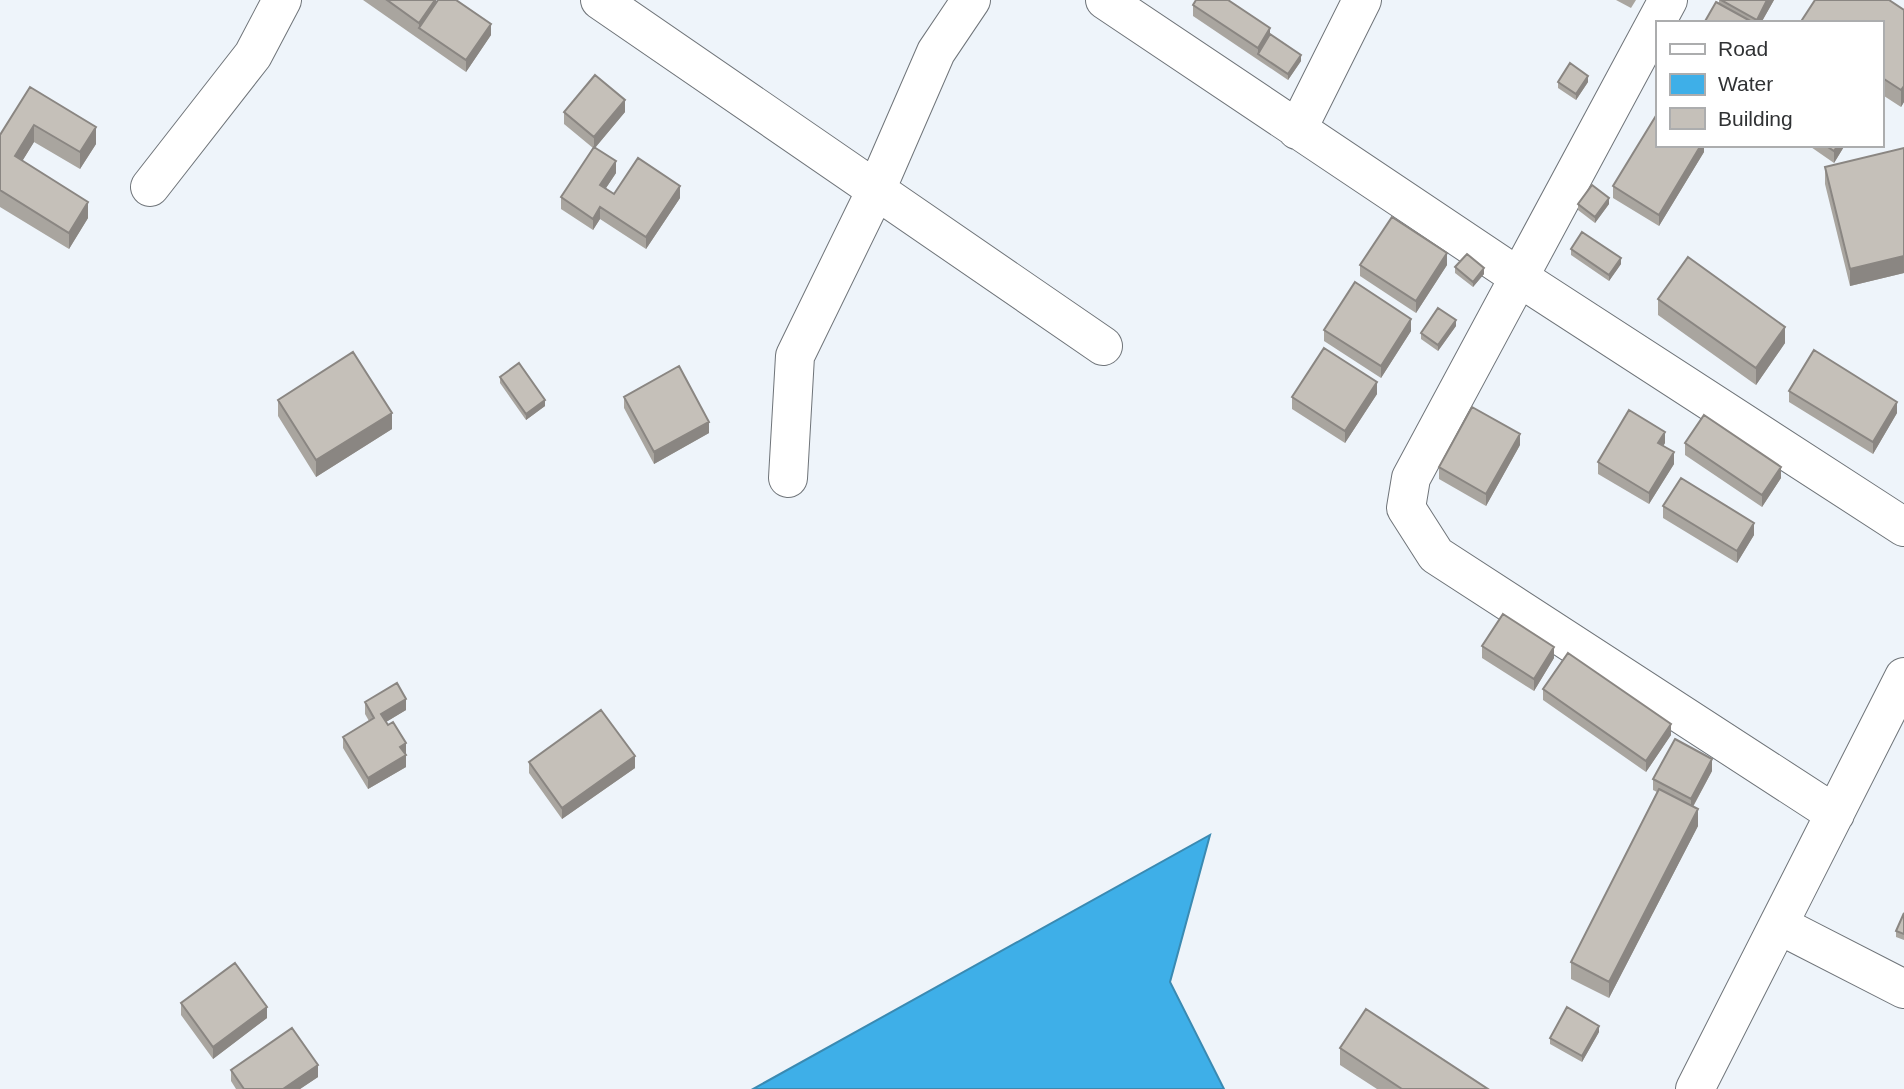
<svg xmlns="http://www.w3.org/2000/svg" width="1904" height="1089" font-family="Helvetica,sans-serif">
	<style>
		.water { fill: #3eafe8; stroke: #3a8ab2; stroke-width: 2 }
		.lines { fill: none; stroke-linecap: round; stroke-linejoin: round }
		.minor-casing { stroke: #6f7479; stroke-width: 40 }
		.minor { stroke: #fff; stroke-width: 38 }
		.wall { fill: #a9a59f }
		.shaded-wall { fill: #8a8682 }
		.building { fill: #c5c0b9; stroke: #8a8682; stroke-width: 2 }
	</style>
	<rect width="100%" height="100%" fill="#eef4fa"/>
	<!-- water -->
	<path class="water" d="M 1210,835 L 1170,982 L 1224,1089 L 753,1089 Z"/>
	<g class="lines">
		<!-- minor casing -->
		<g class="minor-casing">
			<path id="minor" d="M 600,0 L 1103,346
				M 1105,0 L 1520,278 L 1904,527
				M 1668,0 L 1411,478 L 1406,508 L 1436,555 L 1835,814
				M 1297,130 L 1362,0
				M 150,187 L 253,55 L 282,0
				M 788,478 L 795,356 L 876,190 L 936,52 L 971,0
				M 1779,925 L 1904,989
				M 1695,1089 L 1904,677"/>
		</g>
		<!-- minor -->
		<use href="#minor" class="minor"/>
	</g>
	<!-- wall -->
	<path class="wall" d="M 363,0 L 436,0 L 436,3 L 491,35 L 466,72 Z
		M 1616,0 L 1636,0 L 1631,8 Z
		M 1719,0 L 1774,0 L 1761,23 L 1704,23 L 1719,3 Z
		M 1193,5 L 1270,34 L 1301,61 L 1288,80 L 1193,16 Z
		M 1904,10 L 1904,102 L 1901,107 L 1881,94 L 1881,23 Z
		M 1558,82 L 1588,82 L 1576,100 L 1558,88 Z
		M 30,87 L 96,144 L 80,169 L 34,142 L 22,161 L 88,218 L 69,249 L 0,207 L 0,135 Z
		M 564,112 L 625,112 L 595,148 L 616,173 L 606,188 L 614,194 L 680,198 L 646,249 L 600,219 L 593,230 L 561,209 L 561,197 L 593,148 L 564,124 Z
		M 1704,145 L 1704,152 L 1659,226 L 1613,198 L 1613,186 Z
		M 1808,145 L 1845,145 L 1834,163 Z
		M 1904,148 L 1904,273 L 1850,286 L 1825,184 L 1825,167 Z
		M 1578,204 L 1609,204 L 1595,223 L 1578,210 Z
		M 1571,249 L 1621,264 L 1609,281 L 1571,255 Z
		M 1360,265 L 1447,265 L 1416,313 L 1360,276 Z
		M 1455,267 L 1484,274 L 1473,287 L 1455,273 Z
		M 1658,299 L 1785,343 L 1756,385 L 1658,315 Z
		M 1456,326 L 1438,351 L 1421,339 L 1421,333 Z
		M 1324,330 L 1411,331 L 1381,378 L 1324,341 Z
		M 500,377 L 545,406 L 526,420 L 500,383 Z
		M 1789,391 L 1897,413 L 1873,454 L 1789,402 Z
		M 1377,394 L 1345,443 L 1292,409 L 1292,397 Z
		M 624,397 L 709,433 L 654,464 L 624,408 Z
		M 278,400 L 392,429 L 316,477 L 278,416 Z
		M 1665,443 L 1663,446 L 1674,464 L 1649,504 L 1598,474 L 1598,462 Z
		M 1685,443 L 1781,478 L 1762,507 L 1685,455 Z
		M 1520,445 L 1486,506 L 1439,479 L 1439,467 Z
		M 1663,506 L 1754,535 L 1737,563 L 1663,518 Z
		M 1482,646 L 1554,658 L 1534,691 L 1482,658 Z
		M 1543,689 L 1671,735 L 1646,772 L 1543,700 Z
		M 365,702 L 406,710 L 386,722 L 406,743 L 406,767 L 368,789 L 343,748 L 343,737 L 369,721 L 365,714 Z
		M 529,762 L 635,768 L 562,819 L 529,773 Z
		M 1712,771 L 1693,807 L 1698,826 L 1609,998 L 1571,979 L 1571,962 L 1657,792 L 1653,790 L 1653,779 Z
		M 1904,913 L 1904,940 L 1896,937 L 1896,931 Z
		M 181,1003 L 267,1018 L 213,1059 L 181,1015 Z
		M 1599,1032 L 1582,1062 L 1550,1044 L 1550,1038 Z
		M 1340,1048 L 1488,1089 L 1377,1089 L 1340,1065 Z
		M 231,1070 L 318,1077 L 300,1089 L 236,1089 L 231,1081 Z"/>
	<!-- shaded-wall -->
	<path class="shaded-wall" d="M 435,0 L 436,0 L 436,15 L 419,28 L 419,23 Z
		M 1767,0 L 1774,0 L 1761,23 L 1757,23 L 1757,20 Z
		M 491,24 L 491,35 L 466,72 L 466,60 Z
		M 1270,28 L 1270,40 L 1258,54 L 1258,48 Z
		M 1301,55 L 1301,61 L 1288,80 L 1288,74 Z
		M 1588,76 L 1588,82 L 1576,100 L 1576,94 Z
		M 1904,86 L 1904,102 L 1901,107 L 1901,90 Z
		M 625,100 L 625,112 L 594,149 L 594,137 Z
		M 34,125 L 34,142 L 15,173 L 15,156 Z
		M 96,127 L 96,144 L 80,169 L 80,152 Z
		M 1701,145 L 1704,145 L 1704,152 L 1659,226 L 1659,215 Z
		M 1838,145 L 1845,145 L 1834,163 L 1834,151 Z
		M 616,161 L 616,173 L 600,197 L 600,185 Z
		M 680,186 L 680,198 L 646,249 L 646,237 Z
		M 1609,198 L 1609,204 L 1595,223 L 1595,217 Z
		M 88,202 L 88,218 L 69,249 L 69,233 Z
		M 600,207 L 600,219 L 593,230 L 593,219 Z
		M 1447,253 L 1447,265 L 1416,313 L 1416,301 Z
		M 1904,256 L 1904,273 L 1850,286 L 1850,269 Z
		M 1621,258 L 1621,264 L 1609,281 L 1609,275 Z
		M 1484,268 L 1484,274 L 1473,287 L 1473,282 Z
		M 1411,319 L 1411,331 L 1381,378 L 1381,366 Z
		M 1456,320 L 1456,326 L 1438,351 L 1438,345 Z
		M 1785,327 L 1785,343 L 1756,385 L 1756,368 Z
		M 1377,382 L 1377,394 L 1345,443 L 1345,431 Z
		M 545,400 L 545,406 L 526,420 L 526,414 Z
		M 1897,402 L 1897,413 L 1873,454 L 1873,442 Z
		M 392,413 L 392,429 L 316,477 L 316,460 Z
		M 709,422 L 709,433 L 654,464 L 654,452 Z
		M 1665,432 L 1665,443 L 1658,455 L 1658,443 Z
		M 1520,434 L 1520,445 L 1486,506 L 1486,494 Z
		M 1674,452 L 1674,464 L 1649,504 L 1649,493 Z
		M 1781,467 L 1781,478 L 1762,507 L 1762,495 Z
		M 1754,523 L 1754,535 L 1737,563 L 1737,551 Z
		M 1554,647 L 1554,658 L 1534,691 L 1534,679 Z
		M 406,699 L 406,710 L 381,725 L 381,714 Z
		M 1671,724 L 1671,735 L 1646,772 L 1646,761 Z
		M 406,743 L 406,755 L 400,747 Z
		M 406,755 L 406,767 L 368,789 L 368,778 Z
		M 635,756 L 635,768 L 562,819 L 562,808 Z
		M 1712,759 L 1712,771 L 1691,810 L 1691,799 Z
		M 1698,809 L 1698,826 L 1609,998 L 1609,982 Z
		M 267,1007 L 267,1018 L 213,1059 L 213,1047 Z
		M 1599,1026 L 1599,1032 L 1582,1062 L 1582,1056 Z
		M 318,1065 L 318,1077 L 300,1089 L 283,1089 Z"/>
	<!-- building -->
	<path class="building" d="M 387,0 L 435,0 L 419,23 Z
		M 438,0 L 456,0 L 491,24 L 466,60 L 419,28 Z
		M 1196,0 L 1228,0 L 1270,28 L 1258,48 L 1193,5 Z
		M 1721,0 L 1767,0 L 1757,20 Z
		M 1815,0 L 1889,0 L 1904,10 L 1904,86 L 1901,90 L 1881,77 L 1881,23 L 1800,23 Z
		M 1716,2 L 1754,23 L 1704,23 Z
		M 1270,34 L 1301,55 L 1288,74 L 1258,54 Z
		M 1570,63 L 1588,76 L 1576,94 L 1558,82 Z
		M 595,75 L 625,100 L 594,137 L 564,112 Z
		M 30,87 L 96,127 L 80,152 L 34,125 L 15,156 L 88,202 L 69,233 L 0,190 L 0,135 Z
		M 1657,114 L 1657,145 L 1701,145 L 1659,215 L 1613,186 Z
		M 1825,145 L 1838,145 L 1834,151 Z
		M 594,147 L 616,161 L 600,185 L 614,194 L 638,158 L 680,186 L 646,237 L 600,207 L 593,219 L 561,197 Z
		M 1904,148 L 1904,256 L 1850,269 L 1825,167 Z
		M 1592,185 L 1609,198 L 1595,217 L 1578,204 Z
		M 1392,217 L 1447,253 L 1416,301 L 1360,265 Z
		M 1582,232 L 1621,258 L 1609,275 L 1571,249 Z
		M 1467,254 L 1484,268 L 1473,282 L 1455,267 Z
		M 1688,257 L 1785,327 L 1756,368 L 1658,299 Z
		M 1355,282 L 1411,319 L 1381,366 L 1324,330 Z
		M 1438,308 L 1456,320 L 1438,345 L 1421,333 Z
		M 1324,348 L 1377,382 L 1345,431 L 1292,397 Z
		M 1814,350 L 1897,402 L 1873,442 L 1789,391 Z
		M 353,352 L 392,413 L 316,460 L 278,400 Z
		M 519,363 L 545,400 L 526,414 L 500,377 Z
		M 679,366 L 709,422 L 654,452 L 624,397 Z
		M 1472,407 L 1520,434 L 1486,494 L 1439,467 Z
		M 1629,410 L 1665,432 L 1658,443 L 1674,452 L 1649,493 L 1598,462 Z
		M 1704,415 L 1781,467 L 1762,495 L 1685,443 Z
		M 1681,478 L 1754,523 L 1737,551 L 1663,506 Z
		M 1503,614 L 1554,647 L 1534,679 L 1482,646 Z
		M 1568,653 L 1671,724 L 1646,761 L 1543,689 Z
		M 397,683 L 406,699 L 381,714 L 388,725 L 393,722 L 406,743 L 400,747 L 406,755 L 368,778 L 343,737 L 374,718 L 365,702 Z
		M 601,710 L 635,756 L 562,808 L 529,762 Z
		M 1675,739 L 1712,759 L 1691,799 L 1653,779 Z
		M 1659,789 L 1698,809 L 1609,982 L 1571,962 Z
		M 1904,913 L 1904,934 L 1896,931 Z
		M 235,963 L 267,1007 L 213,1047 L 181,1003 Z
		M 1567,1007 L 1599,1026 L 1582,1056 L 1550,1038 Z
		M 1366,1009 L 1488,1089 L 1402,1089 L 1340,1048 Z
		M 292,1028 L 318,1065 L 283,1089 L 244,1089 L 231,1070 Z"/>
	<!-- legend -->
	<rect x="1656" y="21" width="228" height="126" fill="#ffffff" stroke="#acadae" stroke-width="2"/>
	<rect x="1670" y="44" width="35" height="10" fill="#ffffff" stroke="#acadae" stroke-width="2"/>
	<text x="1718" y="56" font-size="21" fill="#303234">Road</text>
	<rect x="1670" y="74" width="35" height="21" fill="#3eafe8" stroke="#acadae" stroke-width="2"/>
	<text x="1718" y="91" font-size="21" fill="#303234">Water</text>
	<rect x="1670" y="108" width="35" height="21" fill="#c5c0b9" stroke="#acadae" stroke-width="2"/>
	<text x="1718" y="126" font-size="21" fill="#303234">Building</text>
</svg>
